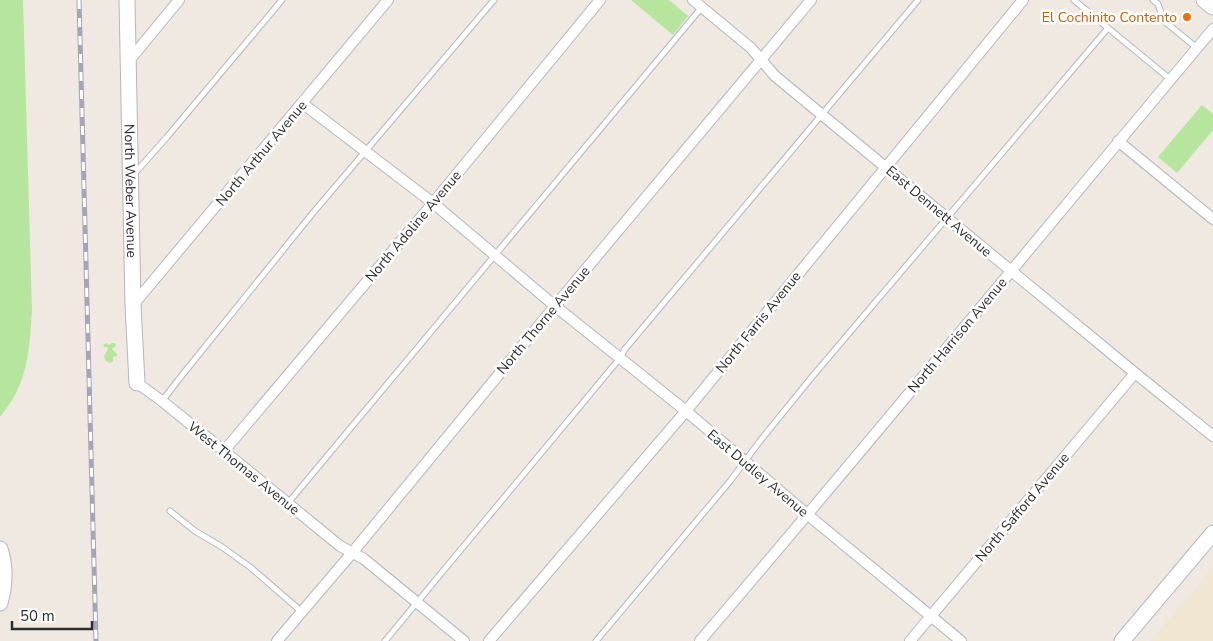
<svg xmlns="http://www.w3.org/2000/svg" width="1213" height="641" font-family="'Nunito Sans',sans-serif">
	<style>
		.education { fill: #f0e6d1 }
		.green { fill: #b6e59e }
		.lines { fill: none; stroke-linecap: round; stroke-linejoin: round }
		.lane-casing { stroke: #b4b7c1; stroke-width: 7 }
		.street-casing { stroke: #b4b7c1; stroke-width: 12 }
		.secondary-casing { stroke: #b4b7c1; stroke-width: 17 }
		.lane { stroke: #fff; stroke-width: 5 }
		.street { stroke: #fff; stroke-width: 10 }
		.secondary { stroke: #fff; stroke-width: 15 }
		.rail-casing { stroke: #a3a6b8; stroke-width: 5 }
		.rail { stroke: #fff; stroke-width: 3; stroke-dasharray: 9; stroke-linecap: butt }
		.food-dot { fill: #e8710a; stroke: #fff; stroke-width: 2 }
		.labels { text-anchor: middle; stroke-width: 5; stroke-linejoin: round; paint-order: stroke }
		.food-label { font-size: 14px; fill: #c56008; stroke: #fff; text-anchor: end }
		.street-label { font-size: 14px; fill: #2e2e2e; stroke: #fff }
	</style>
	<rect width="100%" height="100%" fill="#efe9e1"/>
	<!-- education -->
	<path class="education" d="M 1213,567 L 1213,641 L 1151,641 Z"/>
	<!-- green -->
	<path class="green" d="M 0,0 L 23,0 L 32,311 C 30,339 29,369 15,395 C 11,403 5,410 0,417 Z
		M 631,0 L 669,0 L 688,16 L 673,35 Z
		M 1202,105 L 1213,114 L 1213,130 L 1177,173 L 1158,157 Z
		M 106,343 L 109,345 L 111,343 L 115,343 L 116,346 L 112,349 L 117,354 L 117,356 L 113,357 L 113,361 L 110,363 L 106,361 L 104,356 L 108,349 L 107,347 L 104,347 L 103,345 Z"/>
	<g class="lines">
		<!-- lane casing -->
		<g class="lane-casing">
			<path id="lane" d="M 1074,0 L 1170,79
				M 1153,0 L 1158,4 L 1164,21 L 1197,48
				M 135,173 L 167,137 L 282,0
				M 162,401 L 183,374 L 312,214 L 494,0
				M 288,503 L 702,7
				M 170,511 L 195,531 L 222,547 L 250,567 L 301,611
				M 385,641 L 620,358 L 625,349 L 918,0
				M 596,641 L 731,480 L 760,441 L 811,378 L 1108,28"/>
		</g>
		<!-- street casing -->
		<g class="street-casing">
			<path id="street" d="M 693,0 L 751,48 L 775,76 L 1135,373 L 1213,436
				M 128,62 L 179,0
				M 302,103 L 433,203 L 555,306 L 686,411 L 808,515 L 961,641
				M 1118,141 L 1213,219
				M 133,305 L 388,0
				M 137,383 L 162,401 L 224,451 L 340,546 L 364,559 L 464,641
				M 224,451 L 433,203 L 600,0
				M 277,641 L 352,553 L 555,306 L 811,0
				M 489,641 L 686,411 L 1023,0
				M 700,641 C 873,439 1042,233 1213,29
				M 910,641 L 1135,373"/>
		</g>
		<!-- secondary casing -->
		<g class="secondary-casing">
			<g id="secondary">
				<path id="s1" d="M 127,0 L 133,305 L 137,383"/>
				<path d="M 1204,0 L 1213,7"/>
				<path d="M 0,549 C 6,567 5,585 0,603"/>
				<path d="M 1122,641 L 1213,533"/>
			</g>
		</g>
		<!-- lane -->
		<use href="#lane" class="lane"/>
		<!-- street -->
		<use href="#street" class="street"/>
		<!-- secondary -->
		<use href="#secondary" class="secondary"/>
		<!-- rail casing -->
		<g class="rail-casing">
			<path id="rail" d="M 79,0 L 96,641"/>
		</g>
		<!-- rail -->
		<use href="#rail" class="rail"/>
	</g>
	<!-- markers -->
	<circle class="food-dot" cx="1187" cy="17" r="5"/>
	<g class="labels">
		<!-- food labels -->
		<g class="food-label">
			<text x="1177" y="22">El Cochinito Contento</text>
		</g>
		<!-- street labels -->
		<g class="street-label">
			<text transform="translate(261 153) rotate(-50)" y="5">North Arthur Avenue</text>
			<text dy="5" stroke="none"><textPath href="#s1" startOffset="191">North Weber Avenue</textPath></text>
			<text transform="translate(939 211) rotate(40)" y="5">East Dennett Avenue</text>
			<text transform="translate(413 226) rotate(-50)" y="5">North Adoline Avenue</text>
			<text transform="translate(543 320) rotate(-50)" y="5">North Thorne Avenue</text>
			<text transform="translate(758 322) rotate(-51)" y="5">North Farris Avenue</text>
			<text transform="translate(957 335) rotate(-50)" y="5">North Harrison Avenue</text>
			<text transform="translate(244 468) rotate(39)" y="5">West Thomas Avenue</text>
			<text transform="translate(758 473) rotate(40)" y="5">East Dudley Avenue</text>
			<text transform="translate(1022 507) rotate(-50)" y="5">North Safford Avenue</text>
		</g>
	</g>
	<!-- scale -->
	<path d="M12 621v8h80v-8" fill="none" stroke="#2e2e2e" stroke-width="2.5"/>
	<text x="20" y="621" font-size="15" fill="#2e2e2e" stroke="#ffffff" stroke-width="4" paint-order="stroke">50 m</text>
</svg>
